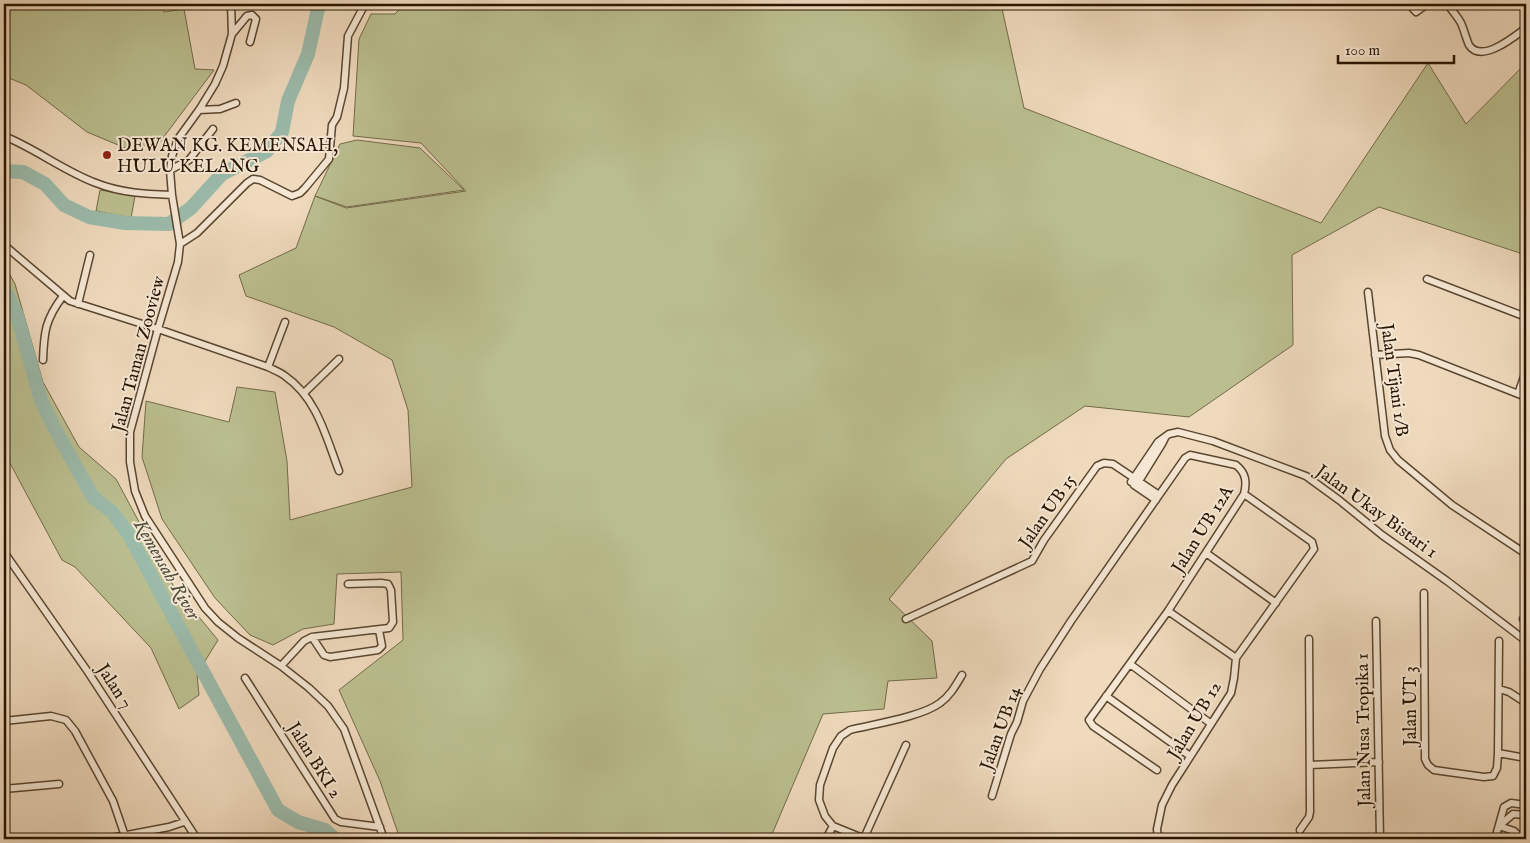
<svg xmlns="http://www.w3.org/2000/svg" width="1530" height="843" font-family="'IM FELL English',serif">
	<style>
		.green { fill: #bbbf90; stroke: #726a48 }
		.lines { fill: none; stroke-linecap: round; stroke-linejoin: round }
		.river { stroke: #9bbbab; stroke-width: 14 }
		.minor-casing { stroke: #5a462f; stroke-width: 9 }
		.minor { stroke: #f5e7d4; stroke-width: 6 }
		.poi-dot { fill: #8f2418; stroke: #f5e7d4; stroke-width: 2 }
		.labels { text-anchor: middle; stroke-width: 4; stroke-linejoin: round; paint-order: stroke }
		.poi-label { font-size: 18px; fill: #281500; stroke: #f5e7d4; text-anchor: start }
		.street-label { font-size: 18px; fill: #281500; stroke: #f5e7d4 }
		.water-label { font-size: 19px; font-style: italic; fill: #504f3c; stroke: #f5e7d4 }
	</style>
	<rect width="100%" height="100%" fill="#efdabd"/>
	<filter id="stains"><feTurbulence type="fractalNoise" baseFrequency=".004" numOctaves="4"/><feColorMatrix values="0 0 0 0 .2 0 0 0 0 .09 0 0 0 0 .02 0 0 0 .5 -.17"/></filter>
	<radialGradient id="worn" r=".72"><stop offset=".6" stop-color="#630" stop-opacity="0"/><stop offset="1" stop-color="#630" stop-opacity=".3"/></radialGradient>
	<!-- green -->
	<path class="green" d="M 4,4 L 163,4 L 164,12 L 184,9 L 195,69 L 214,70 L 160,142 L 130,150 L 87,132 L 26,85 L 4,76 Z
		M 404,4 L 1001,4 L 1024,108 L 1321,223 L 1428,63 L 1466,124 L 1526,63 L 1526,255 L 1379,207 L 1292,255 L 1293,345 L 1189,417 L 1085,406 L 1006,459 L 889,599 L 932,641 L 937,678 L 888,681 L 884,709 L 823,714 L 770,839 L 400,839 L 380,781 L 339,690 L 403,640 L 401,572 L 337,574 L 334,624 L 303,629 L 273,645 L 250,635 L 215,598 L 162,519 L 142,457 L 146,401 L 229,422 L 237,387 L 275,392 L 287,461 L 290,520 L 412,487 L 408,410 L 392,360 L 334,327 L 246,296 L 239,275 L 296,248 L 315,196 L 346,208 L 466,191 L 421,143 L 353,136 L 359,39 L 371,14 L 395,14 Z
		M 357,140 L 420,148 L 464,190 L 347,207 L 315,196 L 340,144 Z
		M 100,190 L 135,196 L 131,218 L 96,211 Z
		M 4,264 L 15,284 L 43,382 L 79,447 L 116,479 L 174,587 L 218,640 L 197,674 L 199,695 L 179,709 L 151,648 L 75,567 L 62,560 L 4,452 Z"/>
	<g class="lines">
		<!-- river -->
		<path class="river" d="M 4,171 L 23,172 L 45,184 L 64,205 L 89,217 L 125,223 L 169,224 L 191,208 L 222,174 L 267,151 L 282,132 L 288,101 L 308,54 L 319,4
			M 4,289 L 17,315 L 41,400 L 57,433 L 93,497 L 112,512 L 129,535 L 278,810 L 298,822 L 325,830 L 335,839"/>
		<!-- minor casing -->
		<g class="minor-casing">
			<path id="minor" d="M 231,4 L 232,34 L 223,66 L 215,84 L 199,110 L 178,139 L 172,156 L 170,170 L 172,195 L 180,244 L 178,262 L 158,329 L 130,432 L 130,462 L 135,491 L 145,516 L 205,608 L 218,622 L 238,638 L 281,666 L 309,688 L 328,706 L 344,729 L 384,839
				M 1409,4 L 1416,12 L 1427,4
				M 1447,4 C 1452,10 1457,16 1461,23 C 1464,30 1466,38 1469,45 C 1481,64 1514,37 1526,28
				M 232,34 L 247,16 L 252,15 L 256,19 L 250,42
				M 199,110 L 220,109 L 236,103
				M 4,136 C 36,149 64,171 96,183 C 121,193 146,194 172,195
				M 170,170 L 189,160 L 213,129
				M 180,244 L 197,233 L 247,183 L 253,179 L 260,180 L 292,196 L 300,193 L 305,188 L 329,159 L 332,125 L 337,117 L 344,88 L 348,36 L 365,4
				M 4,245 L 70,301 L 158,329 L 268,367 C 274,370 280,372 285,376 C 317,398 326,437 339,471
				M 1427,279 L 1526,317
				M 1368,292 L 1385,436 L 1390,450 L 1398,460 L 1452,505 L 1526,554
				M 78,304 L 90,255
				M 1375,355 L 1409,353 L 1419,355 L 1526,397
				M 43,360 C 44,332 45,320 63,296
				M 268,367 L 285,322
				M 304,393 L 339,359
				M 1518,394 L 1526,371
				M 1131,482 L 1158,442 L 1169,434 L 1178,432 L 1213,441 L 1306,476 L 1339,500 L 1382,535 L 1447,581 L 1526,641
				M 1134,485 L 1156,500
				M 1136,486 L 1162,444 L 1165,438
				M 4,552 L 88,672 L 197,839
				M 1206,553 L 1276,603
				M 1424,593 L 1425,759 L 1428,765 L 1434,770 L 1484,777 L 1493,776 L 1497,768 L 1498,753 L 1499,641
				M 1168,611 L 1236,658
				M 906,619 L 1032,561 L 1044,540 L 1097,466 L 1104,463 L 1113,464 L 1159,495
				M 1523,619 L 1526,621
				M 1376,621 L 1380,839
				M 312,637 L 324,655 L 330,657 L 378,650 L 382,646 L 379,630
				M 1130,664 L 1210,723
				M 281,666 L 304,641 L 312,637 L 389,628 L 393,622 L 391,590 L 388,584 L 381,583 L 348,584
				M 245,678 L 335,819 L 341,822 L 380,827
				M 1499,689 L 1509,692 L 1526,703
				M 1106,696 L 1190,756
				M 4,721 L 51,716 L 66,720 L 75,731 L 113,801 L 125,836
				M 1498,753 L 1526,758
				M 1310,765 L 1379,762
				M 4,789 L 59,784
				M 992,796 L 1011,734 L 1017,722 L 1023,701 L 1040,669 L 1071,621 L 1185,458 L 1190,455 L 1236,465 C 1246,473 1247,482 1244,494 L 1168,611 L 1089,720 L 1093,726 L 1157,770
				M 1499,826 L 1513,814 L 1526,815
				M 1499,826 L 1514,831 L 1518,835 L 1518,839
				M 1300,830 L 1309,817 L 1310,812 L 1309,639
				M 864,838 L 906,745
				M 106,839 L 169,827 L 184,822
				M 826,839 L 833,826
				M 865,839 L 833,826 L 825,816 L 819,800 L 820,785 L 833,748 L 841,736 L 850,730 C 874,724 921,717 940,703 C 950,696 956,685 962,675
				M 1158,839 L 1157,829 L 1162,805 L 1172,785 L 1231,693 L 1234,678 L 1236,658 L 1314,549 L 1312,542 L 1244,494
				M 1495,839 L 1504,807 L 1511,803 L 1526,805"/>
		</g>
		<!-- minor -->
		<use href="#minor" class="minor"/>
	</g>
	<!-- markers -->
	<circle class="poi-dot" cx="107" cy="155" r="5"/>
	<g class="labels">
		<!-- poi labels -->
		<g class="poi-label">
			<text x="117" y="151">DEWAN KG. KEMENSAH,<tspan x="117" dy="21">HULU KELANG</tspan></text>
		</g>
		<!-- street labels -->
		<g class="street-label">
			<text transform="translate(138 354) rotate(-75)" y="6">Jalan Taman Zooview</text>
			<text transform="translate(1395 380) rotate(82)" y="6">Jalan Tijani 1/B</text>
			<text transform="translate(1047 511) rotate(-55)" y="6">Jalan UB 15</text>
			<text transform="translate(1377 511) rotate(36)" y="6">Jalan Ukay Bistari 1</text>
			<text transform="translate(1202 529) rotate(-58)" y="6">Jalan UB 12A</text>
			<text transform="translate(115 686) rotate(57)" y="6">Jalan 7</text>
			<text transform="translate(1410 706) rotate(-90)" y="6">Jalan UT 3</text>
			<text transform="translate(1194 720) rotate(-59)" y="6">Jalan UB 12</text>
			<text transform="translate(1000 728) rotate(-70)" y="6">Jalan UB 14</text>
			<text transform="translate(1363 730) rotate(-91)" y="6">Jalan Nusa Tropika 1</text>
			<text transform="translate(315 760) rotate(58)" y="6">Jalan BKI 2</text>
		</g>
		<!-- water labels -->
		<g class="water-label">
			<text transform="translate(168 569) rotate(60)" y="7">Kemensah River</text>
		</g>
	</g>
	<!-- margin -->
	<rect width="1530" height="843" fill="none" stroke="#efdabd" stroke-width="20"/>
	<rect x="5" y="5" width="1520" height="833" fill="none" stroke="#281500" stroke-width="2.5"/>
	<rect x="10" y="10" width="1510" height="823" fill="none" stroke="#281500"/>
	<!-- scale -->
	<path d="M1338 55v8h116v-8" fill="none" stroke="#281500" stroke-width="2.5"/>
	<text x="1345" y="55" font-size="15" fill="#281500" stroke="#f5e7d4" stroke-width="4" paint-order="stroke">100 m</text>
	<rect width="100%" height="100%" filter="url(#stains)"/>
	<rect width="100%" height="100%" fill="url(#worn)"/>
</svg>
